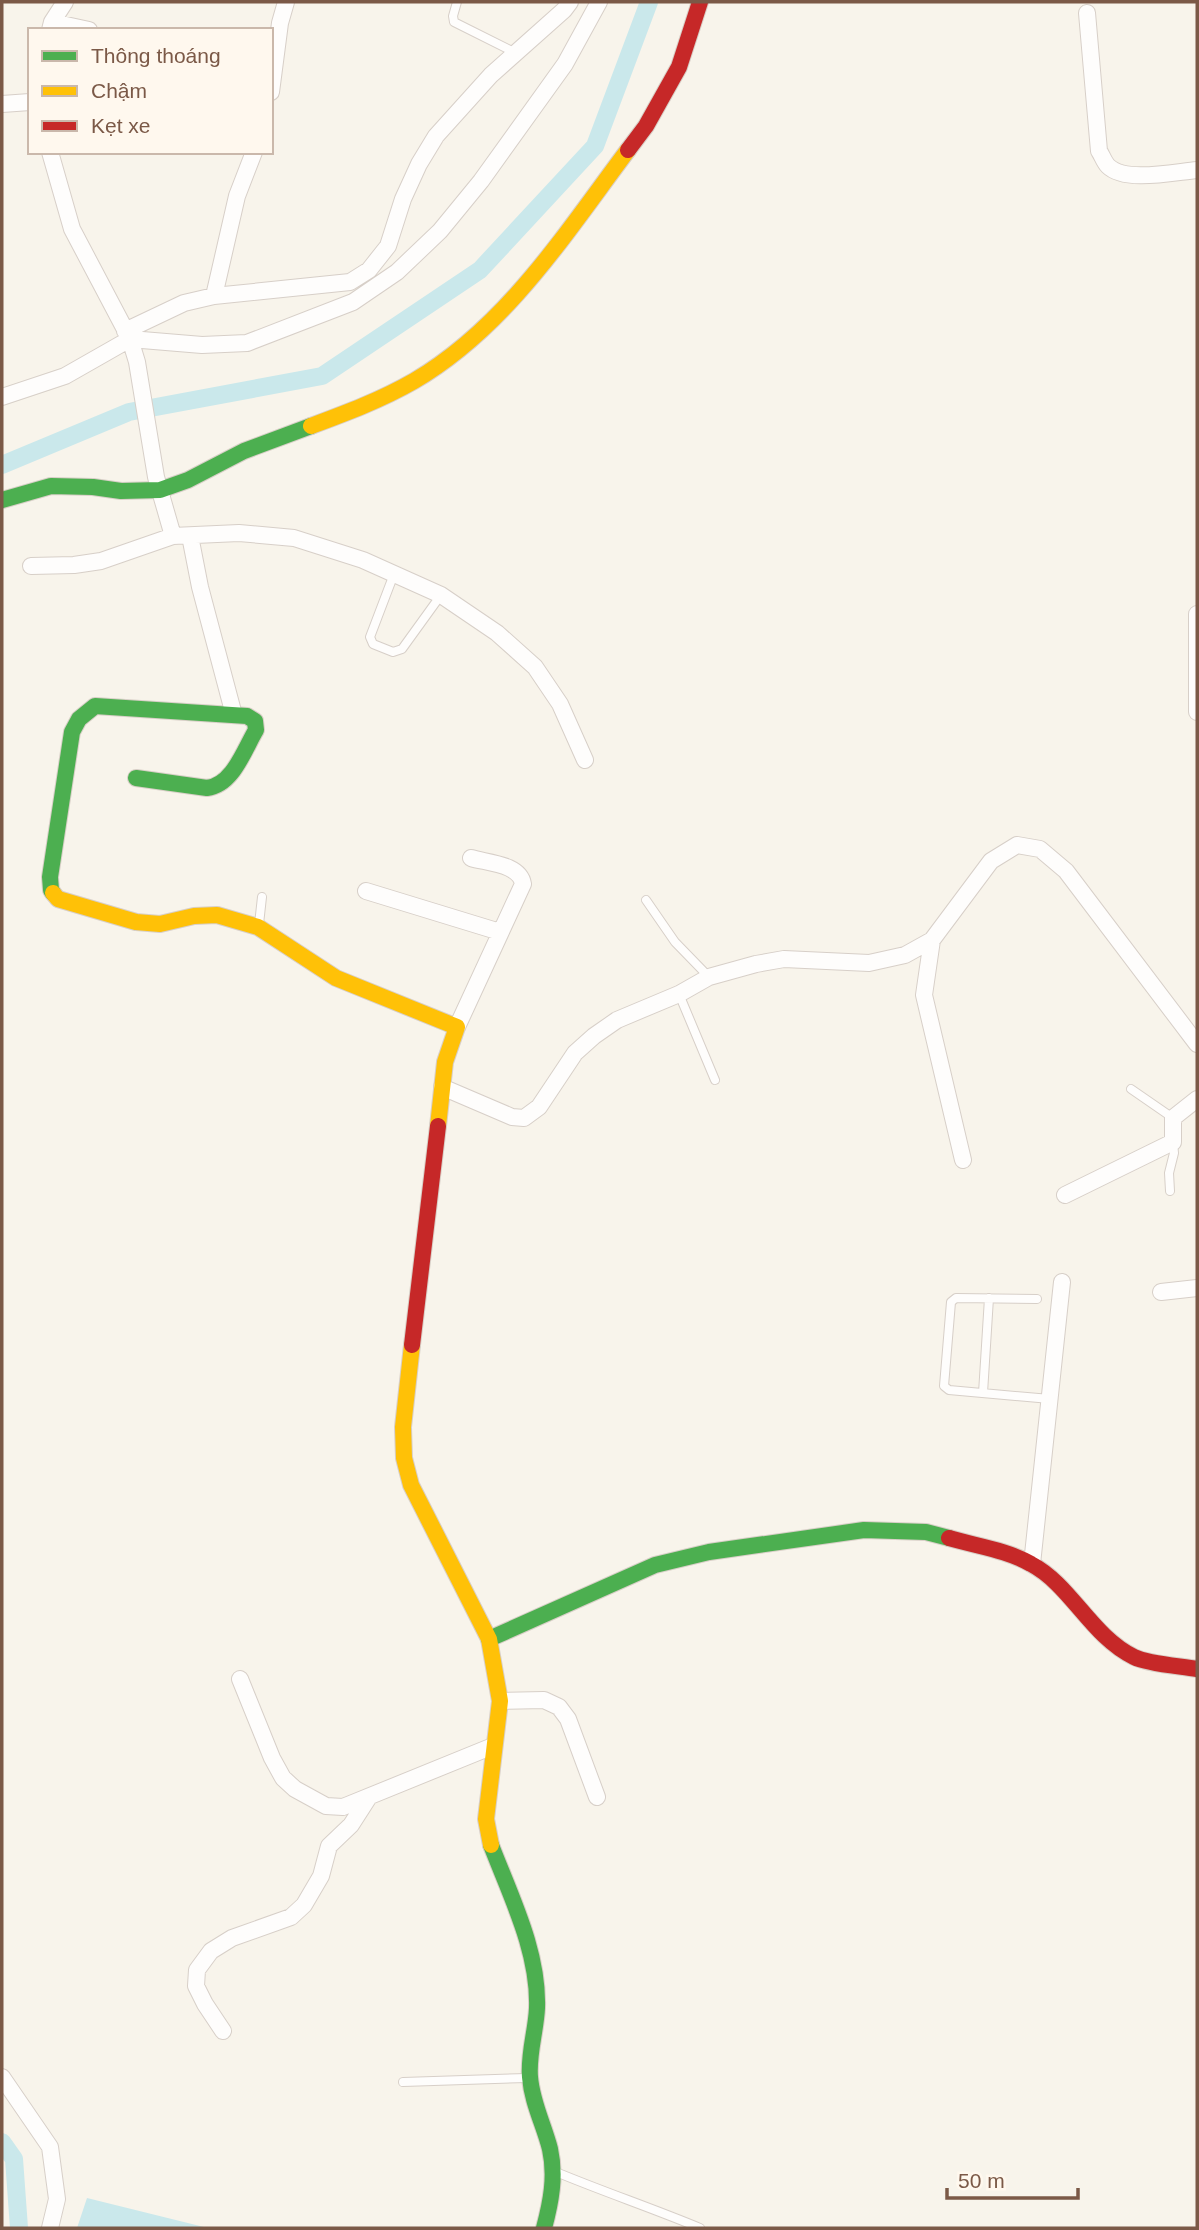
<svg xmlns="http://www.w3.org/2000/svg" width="1199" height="2230" font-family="Arial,sans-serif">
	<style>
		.water { fill: #cae8eb }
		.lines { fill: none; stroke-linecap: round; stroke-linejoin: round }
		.canal { stroke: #cae8eb; stroke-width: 18 }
		.lane-casing { stroke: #d7cfc8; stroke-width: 10 }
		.street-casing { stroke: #d7cfc8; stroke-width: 18 }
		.fast-casing { stroke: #d8cfc7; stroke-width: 18 }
		.slow-casing { stroke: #d8cfc7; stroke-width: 18 }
		.jam-casing { stroke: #d8cfc7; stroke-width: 18 }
		.lane { stroke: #fefdfc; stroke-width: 8 }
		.street { stroke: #fefdfc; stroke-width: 16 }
		.fast { stroke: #4caf50; stroke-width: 16 }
		.slow { stroke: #ffc107; stroke-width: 16 }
		.jam { stroke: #c62828; stroke-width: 16 }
	</style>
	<rect width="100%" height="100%" fill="#f8f4eb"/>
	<!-- water -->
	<path class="water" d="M 87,2198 L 208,2228 L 77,2228 Z"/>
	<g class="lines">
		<!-- canal -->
		<path class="canal" d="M 2,465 L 129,412 L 322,376 L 480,270 L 595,146 L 649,2
			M 2,2142 L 14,2159 L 19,2228"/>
		<!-- lane casing -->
		<g class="lane-casing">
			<path id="lane" d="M 457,2 L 453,16 L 454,22 L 516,53
				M 394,574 L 370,637 L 373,644 L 393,652 L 402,649 L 441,595
				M 646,900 L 675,942 L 709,977
				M 259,924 L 262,897
				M 679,994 L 715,1080
				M 1131,1089 L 1173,1118
				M 1170,1191 L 1169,1173 L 1174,1153 L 1173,1143
				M 1037,1299 L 956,1298 L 951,1302 L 944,1386 L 949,1390 L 1050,1399
				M 983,1393 L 989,1298
				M 403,2082 L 527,2078
				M 556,2172 C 604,2192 652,2208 700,2228"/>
		</g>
		<!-- street casing -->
		<g class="street-casing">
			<path id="street" d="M 1087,13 L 1099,151 C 1102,155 1104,162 1108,166 C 1125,183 1174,172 1197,170
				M 52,22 L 89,30
				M 50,30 L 52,22 L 65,2
				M 271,92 L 280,23 L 286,2
				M 2,104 L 30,102
				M 50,152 L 72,229 L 130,339 L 137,362 L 156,477 L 173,536
				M 214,296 L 237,196 L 254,152
				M 125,331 L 184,303 L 214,296 L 350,282 L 369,270 L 388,246 L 403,199 L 419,164 L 436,136 L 491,75 L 564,10 L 570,2
				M 2,397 L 65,376 L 130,339 L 202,345 L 247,343 L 353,302 L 397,272 L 440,231 L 481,181 L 565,64 L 599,2
				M 190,536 L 200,587 L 234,715
				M 31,566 L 74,565 L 101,561 L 173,536 L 239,533 L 294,538 L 363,560 L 441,595 L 497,633 L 535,667 L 560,704 L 585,760
				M 1197,614 L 1197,712
				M 366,891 L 500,932
				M 457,1027 L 523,884 C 520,864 488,863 471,858
				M 442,1087 L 512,1117 L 524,1118 L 539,1107 L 575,1053 L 594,1036 L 617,1020 L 679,994 L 709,977 L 756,964 L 784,959 L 869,963 L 905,955 L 932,940
				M 963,1160 L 924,995 L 932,940 L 991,861 L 1017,845 L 1040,849 L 1066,871 L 1197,1044
				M 1065,1195 L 1173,1142 L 1173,1118 L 1197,1099
				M 1161,1292 L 1197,1288
				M 1032,1564 L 1062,1282
				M 240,1679 L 272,1758 L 283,1778 L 295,1789 L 326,1806 L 343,1807 L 493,1746
				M 500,1701 L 544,1700 L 559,1707 L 568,1719 L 597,1797
				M 223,2031 L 205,2004 L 196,1986 L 197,1970 L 211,1951 L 232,1938 L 291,1917 L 304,1905 L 321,1876 L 329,1846 L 351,1825 L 369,1797
				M 2,2077 L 50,2147 L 57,2199 L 50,2228"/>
		</g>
		<!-- fast casing -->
		<g class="fast-casing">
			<path id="fast" d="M 2,500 L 51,486 L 93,487 L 121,491 L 160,490 L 188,480 L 244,451 L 311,426
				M 53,893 L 51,890 L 50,877 L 72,732 L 79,719 L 95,706 L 247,716 L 255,721 L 256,730 C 244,750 233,785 207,788 L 136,778
				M 489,1639 L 655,1565 L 709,1552 L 864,1530 L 926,1532 L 949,1538
				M 491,1845 C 511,1897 539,1952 537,2008 C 536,2031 528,2054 530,2077 C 532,2103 544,2125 550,2149 C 556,2176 551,2202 544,2228"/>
		</g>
		<!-- slow casing -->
		<g class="slow-casing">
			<path id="slow" d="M 311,426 C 346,413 381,400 414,381 C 506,327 565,234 628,150
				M 53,893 L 58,899 L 136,922 L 160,924 L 194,916 L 217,915 L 258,927 L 336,978 L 457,1027 L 445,1062 L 438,1126
				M 412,1345 L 403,1427 L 404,1458 L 411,1485 L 489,1639 L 500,1701 L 486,1819 L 491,1845"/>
		</g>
		<!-- jam casing -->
		<g class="jam-casing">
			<path id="jam" d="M 628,150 L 646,126 L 679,67 L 700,2
				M 412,1345 L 438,1126
				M 949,1538 C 976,1546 1007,1550 1031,1564 C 1071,1585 1091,1636 1134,1657 C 1148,1664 1180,1666 1197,1669"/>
		</g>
		<!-- lane -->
		<use href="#lane" class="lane"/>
		<!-- street -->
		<use href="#street" class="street"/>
		<!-- fast -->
		<use href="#fast" class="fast"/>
		<!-- slow -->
		<use href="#slow" class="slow"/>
		<!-- jam -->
		<use href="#jam" class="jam"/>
	</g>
	<!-- border -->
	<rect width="1199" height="2230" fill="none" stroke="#7b5947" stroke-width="7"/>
	<!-- legend -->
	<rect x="28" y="28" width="245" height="126" fill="#fff8ee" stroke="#cab8ab" stroke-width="2"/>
	<rect x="42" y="51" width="35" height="10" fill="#4caf50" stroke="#cab8ab" stroke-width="2"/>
	<text x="91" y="63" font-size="21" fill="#7b5947">Thông thoáng</text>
	<rect x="42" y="86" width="35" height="10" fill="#ffc107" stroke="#cab8ab" stroke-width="2"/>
	<text x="91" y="98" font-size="21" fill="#7b5947">Chậm</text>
	<rect x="42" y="121" width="35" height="10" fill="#c62828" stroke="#cab8ab" stroke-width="2"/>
	<text x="91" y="133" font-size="21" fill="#7b5947">Kẹt xe</text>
	<!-- scale -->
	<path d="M947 2188v10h131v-10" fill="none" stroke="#7b5947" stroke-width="3.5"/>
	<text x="958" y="2188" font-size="21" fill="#7b5947" stroke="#fff8ee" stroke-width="5" paint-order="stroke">50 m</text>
</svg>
